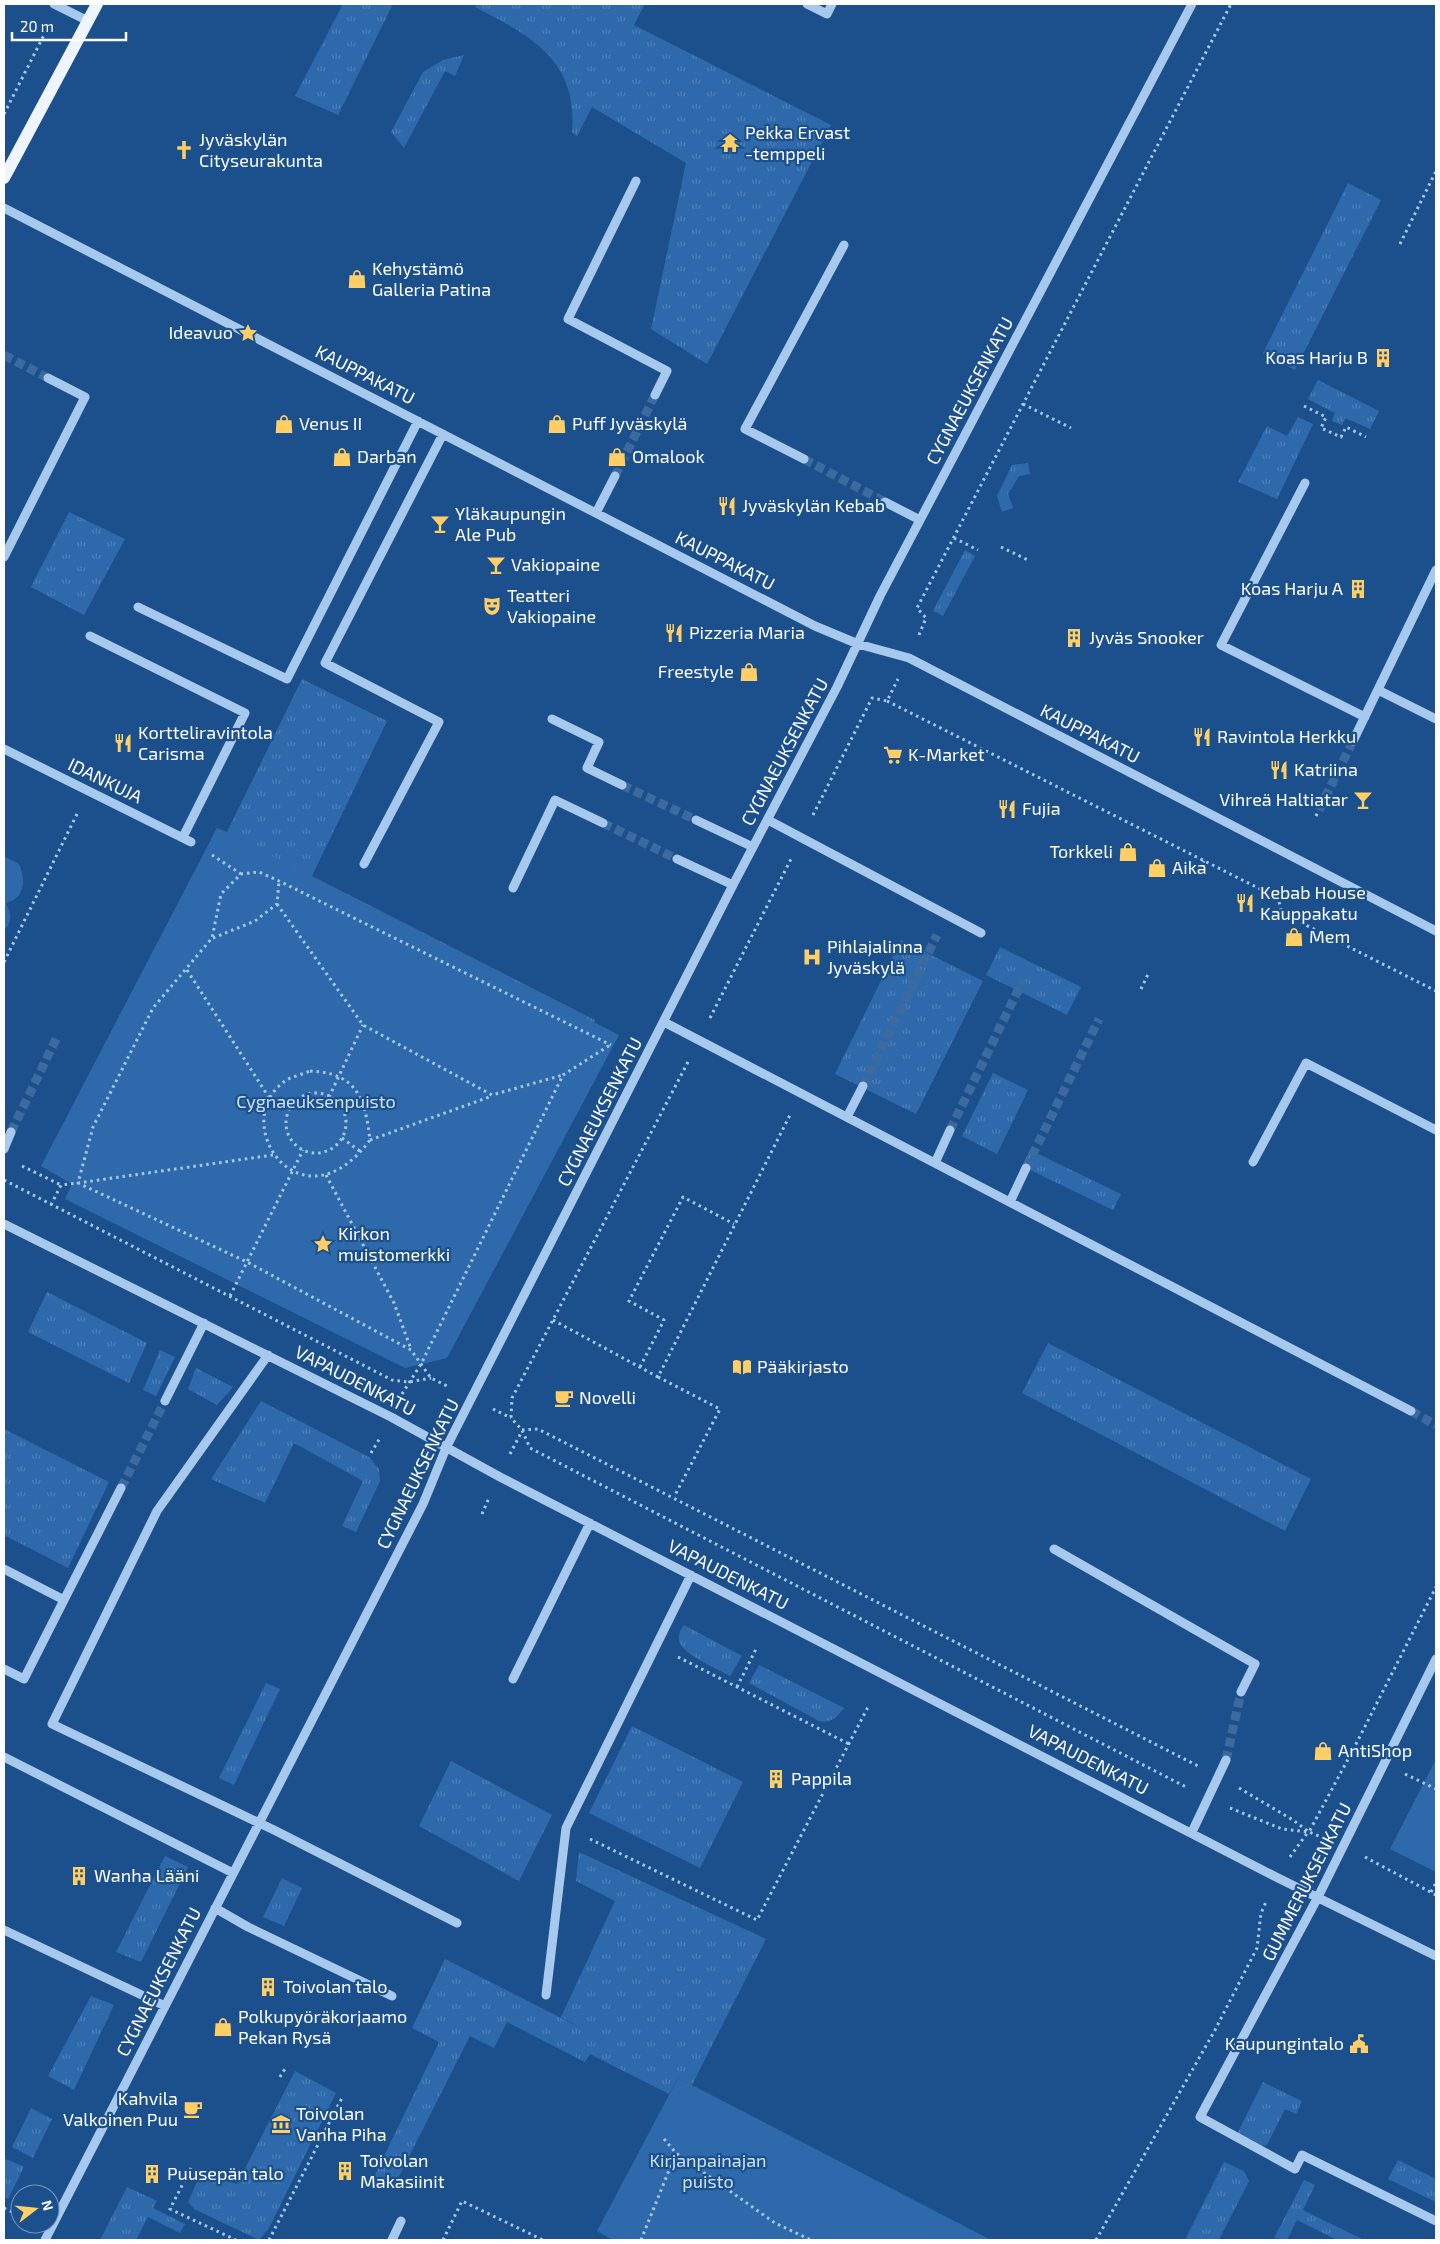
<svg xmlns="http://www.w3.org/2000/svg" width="1440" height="2244" font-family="'Exo 2',sans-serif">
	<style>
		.grass { fill: url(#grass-tufts) }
		.green { fill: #2e6aab }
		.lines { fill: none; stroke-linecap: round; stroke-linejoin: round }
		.minor-tunnel { stroke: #3d6a9e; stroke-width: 9; stroke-dasharray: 9 4.5; stroke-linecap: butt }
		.path { stroke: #a8c9ee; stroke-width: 3; stroke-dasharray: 2.5 4; stroke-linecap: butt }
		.minor { stroke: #a8c9ee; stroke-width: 9 }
		.major { stroke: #eef5ff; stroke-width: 12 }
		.labels { text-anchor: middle; stroke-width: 4.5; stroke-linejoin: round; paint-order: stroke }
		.poi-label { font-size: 18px; fill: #fff; stroke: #1b508d; text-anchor: start }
		.street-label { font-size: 18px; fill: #fff; stroke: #1b508d }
		.park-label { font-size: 18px; fill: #cee3fa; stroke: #1b508d }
	</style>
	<defs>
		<pattern id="grass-tufts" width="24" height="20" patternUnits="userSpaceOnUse" patternTransform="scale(1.25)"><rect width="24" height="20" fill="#2e6aab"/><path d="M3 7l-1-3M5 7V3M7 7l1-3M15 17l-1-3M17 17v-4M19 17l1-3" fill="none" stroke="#4d80b8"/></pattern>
	</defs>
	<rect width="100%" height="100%" fill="#1b508d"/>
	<!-- grass -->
	<path class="grass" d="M 343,4 L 393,4 L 338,115 L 295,96 Z
		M 477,4 L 645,4 L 634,25 L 831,125 L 707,364 L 651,329 L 686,163 L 592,107 L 577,136 L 572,132 C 578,60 531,36 475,7 Z
		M 464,55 L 455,76 L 445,71 L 404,148 L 391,132 L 423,72 L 443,60 Z
		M 1348,183 L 1381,200 L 1295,370 L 1263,353 Z
		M 1318,380 L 1379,411 L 1370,429 L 1345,418 L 1342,425 L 1332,421 L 1335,413 L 1308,399 Z
		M 1298,417 L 1313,424 L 1277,499 L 1238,482 L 1267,426 L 1287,436 Z
		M 1028,463 L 1030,474 L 1019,476 L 1008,494 L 1013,508 L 1002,512 L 997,496 L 1012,465 Z
		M 69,512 L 125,539 L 84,615 L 31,587 Z
		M 965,550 L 975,556 L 943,616 L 933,611 Z
		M 302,679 L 387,721 L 312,876 L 595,1020 L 589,1029 L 211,839 L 217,828 L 227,832 Z
		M 901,940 L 983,981 L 916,1114 L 835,1074 Z
		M 1000,947 L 1081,987 L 1067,1015 L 986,975 Z
		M 993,1073 L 1028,1090 L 997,1154 L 962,1136 Z
		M 1030,1150 L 1121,1194 L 1113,1210 L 1022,1166 Z
		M 47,1292 L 147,1343 L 129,1383 L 28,1332 Z
		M 1048,1343 L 1311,1479 L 1285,1531 L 1022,1393 Z
		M 160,1350 L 175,1357 L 156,1396 L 143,1390 Z
		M 196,1368 L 233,1387 L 217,1405 L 188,1389 Z
		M 261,1401 L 369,1457 L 379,1469 L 380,1481 L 356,1532 L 342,1526 L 363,1481 L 294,1443 L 265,1503 L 211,1479 Z
		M 4,1429 L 109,1482 L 68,1568 L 4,1535 Z
		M 684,1625 L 742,1656 L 730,1676 C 718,1669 681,1654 679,1640 C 678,1634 681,1629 684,1625 Z
		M 759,1665 L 844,1708 C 836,1718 832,1723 819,1721 L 749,1683 Z
		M 266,1683 L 280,1689 L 234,1785 L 219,1778 Z
		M 632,1726 L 743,1782 L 700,1868 L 589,1813 Z
		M 451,1761 L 552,1815 L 519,1881 L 419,1826 Z
		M 579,1852 L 766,1939 L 692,2085 L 678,2078 L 669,2094 L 590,2054 L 585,2062 L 507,2022 L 494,2048 L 470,2036 L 394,2186 L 374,2177 L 439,2042 L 412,2028 L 445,1959 L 585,2030 L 561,2017 L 615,1901 L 576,1881 Z
		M 165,1856 L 188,1867 L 141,1962 L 116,1952 Z
		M 282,1878 L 302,1888 L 284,1926 L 263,1917 Z
		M 91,1996 L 114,2005 L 74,2090 L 48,2076 Z
		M 295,2071 L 336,2093 L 269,2228 L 259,2240 L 194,2209 L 188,2202 L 201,2173 L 237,2184 Z
		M 1263,2082 L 1302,2101 L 1296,2114 L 1285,2109 L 1267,2145 L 1254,2147 L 1235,2138 Z
		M 31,2108 L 52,2119 L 33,2158 L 12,2147 Z
		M 4,2158 L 24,2167 L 8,2199 L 4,2197 Z
		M 1398,2160 L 1436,2179 L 1436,2202 L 1388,2179 Z
		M 1224,2162 L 1244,2171 L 1249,2181 L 1219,2240 L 1185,2240 Z
		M 1304,2180 L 1315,2185 L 1303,2210 L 1364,2240 L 1337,2240 L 1297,2220 L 1287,2240 L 1274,2238 Z
		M 127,2187 L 157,2201 L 153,2208 L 185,2224 L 180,2233 L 148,2217 L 136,2240 L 100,2240 Z"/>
	<!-- green -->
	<path class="green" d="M 217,828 L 619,1035 L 447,1358 L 405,1368 L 65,1199 L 72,1184 L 41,1166 Z
		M 4,856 L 19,864 C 26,880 25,898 6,903 C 11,913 13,922 4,930 Z
		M 1436,1759 L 1436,1872 L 1390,1849 Z
		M 678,2078 L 692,2085 L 991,2240 L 613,2240 L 597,2231 Z"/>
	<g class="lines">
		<!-- minor-tunnel -->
		<path class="minor-tunnel" d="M 4,355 L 48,378
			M 804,459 L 885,502
			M 615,476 L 655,395
			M 622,785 L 696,820
			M 1319,810 L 1353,741
			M 603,823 L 677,859
			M 863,1086 L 937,935
			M 950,1130 L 1023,980
			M 11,1132 L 58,1035
			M 1026,1168 L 1099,1019
			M 1411,1411 L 1436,1425
			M 121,1488 L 165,1401
			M 1226,1760 L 1241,1692"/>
		<!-- path -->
		<path class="path" d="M 4,114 L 47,29
			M 1400,244 L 1436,171
			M 1023,404 L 1071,428
			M 1304,406 L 1326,417 L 1321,428 L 1341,437 L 1346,427 L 1366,437
			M 954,538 L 978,550
			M 1001,547 L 1028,560
			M 919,635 L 926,618 L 917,608 L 1231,4
			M 887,701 L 1278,898 L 1282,913 L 1436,991
			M 813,815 L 872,698 L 887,701 L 898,679
			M 1316,816 L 1319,810
			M 212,855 L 241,874
			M 1200,868 L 1204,861
			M 277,904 L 363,1025 L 492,1095 L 563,1075
			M 213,938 L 255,921 L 277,904 L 279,881
			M 4,962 L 78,812
			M 187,970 L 270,1099 L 288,1111
			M 1141,989 L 1149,972
			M 710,1018 L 791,859
			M 688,1062 L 512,1398 L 511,1418 L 522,1430 L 530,1448 L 1186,1787
			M 310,1071 C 357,1073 365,1098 370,1140 C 300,1234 224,1119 288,1079 C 295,1076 303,1074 310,1071 Z
			M286 1123a30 30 0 1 1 60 0a30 30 0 1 1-60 0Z
			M 329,1097 L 363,1025
			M 342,1138 L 361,1152
			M 370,1140 L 492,1096
			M 273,1155 L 78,1183 L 93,1127 L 153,1008 L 212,938 L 221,894 L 241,874 L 259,872 L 279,881 L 611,1045
			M 22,1166 L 61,1185
			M 326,1175 L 394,1303 L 411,1349
			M 4,1180 L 392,1380 L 409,1382 L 431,1378
			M 51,1205 L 61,1185 L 78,1183 L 247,1262 L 411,1350 L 431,1378 L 449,1387
			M 230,1296 L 303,1150
			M 553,1320 L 658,1377 L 790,1115
			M 640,1367 L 664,1320 L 629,1301 L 683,1197 L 734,1224
			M 658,1377 L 720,1409 L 674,1497
			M 402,1394 L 421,1364 L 563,1075 L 610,1045
			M 493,1409 L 511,1418
			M 522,1430 L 538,1429 L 1198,1766
			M 371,1453 L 380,1438
			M 510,1454 L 522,1431
			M 482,1514 L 489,1498
			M 678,1657 L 849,1744
			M 737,1687 L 756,1649
			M 1405,1774 L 1436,1789
			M 1239,1788 L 1293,1820 L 1309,1832 L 1354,1748 L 1436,1587
			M 1230,1808 L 1282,1829 L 1309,1832 L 1321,1837
			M 590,1839 L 757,1920 L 868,1707
			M 1290,1857 L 1308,1832
			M 1365,1857 L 1436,1895
			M 1431,1892 L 1436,1883
			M 280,2077 L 286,2067
			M 664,2139 L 676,2153 L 775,2223 L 811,2240
			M 191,2168 L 170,2209 L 236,2240
			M 4,2208 L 20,2216
			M 269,2240 L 343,2096
			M 443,2240 L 462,2201 L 543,2240
			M 641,2240 L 676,2153
			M 1096,2240 L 1215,2030 L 1257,1948 L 1261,1913 L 1267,1900"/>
		<!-- minor -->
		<path class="minor" d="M 54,4 L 88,21
			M 807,4 L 827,14 L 832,4
			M 636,181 L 568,319 L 667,371 L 655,395
			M 4,208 L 815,626 L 858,644 L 909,658 L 1436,931
			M 804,459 L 745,429 L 844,245
			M 1305,483 L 1221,645 L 1365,717
			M 885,502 L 920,520
			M 596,513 L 615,476
			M 4,557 L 85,397 L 48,378
			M 138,607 L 287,679 L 418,421
			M 90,636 L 245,713 L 183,837
			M 1378,690 L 1436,719
			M 552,719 L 599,742 L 587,768 L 622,785
			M 1353,741 L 1436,570
			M 4,749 L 191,842
			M 696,820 L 753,847
			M 768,820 L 981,933
			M 677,859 L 733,885
			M 364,864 L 439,722 L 325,663 L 443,434
			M 513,888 L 555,800 L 603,823
			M 664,1022 L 1411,1411
			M 847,1117 L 863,1086
			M 4,1149 L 11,1132
			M 1253,1162 L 1306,1063 L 1436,1130
			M 935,1163 L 950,1130
			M 1010,1202 L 1026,1168
			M 4,1224 L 391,1417 L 500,1477 L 1276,1877 L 1436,1956
			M 268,1355 L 157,1511 L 52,1724 L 274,1830 L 457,1923
			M 165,1401 L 204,1323
			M 1054,1549 L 1255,1664 L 1241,1692
			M 4,1569 L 64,1600 L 121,1488
			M 1436,1659 L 1318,1897 L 1200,2117 L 1295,2169 L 1302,2155 L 1436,2221
			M 4,1669 L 24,1679 L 64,1600
			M 513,1679 L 590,1523
			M 4,1757 L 233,1873
			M 1192,1832 L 1226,1760
			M 215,1908 L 248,1927 L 392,1996
			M 4,1930 L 165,2006
			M 546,1995 L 566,1828 L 691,1575
			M 45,2240 L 423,1504 L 446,1448 L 733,885 L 837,687 L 880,596 L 1192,4
			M 392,2240 L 401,2221"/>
		<!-- major -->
		<path class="major" d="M 4,178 L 97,4"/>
	</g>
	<!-- icons -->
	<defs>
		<g id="temple-bare" transform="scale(1.5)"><path d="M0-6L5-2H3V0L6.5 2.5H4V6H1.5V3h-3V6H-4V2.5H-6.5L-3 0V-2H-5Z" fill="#ffce65" stroke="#1b508d" stroke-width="2.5" paint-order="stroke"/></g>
		<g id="church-bare" transform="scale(1.5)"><path d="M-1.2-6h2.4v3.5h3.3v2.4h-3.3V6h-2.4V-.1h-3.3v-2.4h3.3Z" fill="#ffce65" stroke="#1b508d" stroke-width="2.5" paint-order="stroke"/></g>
		<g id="shop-bare" transform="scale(1.5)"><path d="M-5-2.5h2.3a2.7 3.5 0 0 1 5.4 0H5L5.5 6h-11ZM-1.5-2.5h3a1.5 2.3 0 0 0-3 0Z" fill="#ffce65" stroke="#1b508d" stroke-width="2.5" paint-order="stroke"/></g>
		<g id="sight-bare" transform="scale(1.5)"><path d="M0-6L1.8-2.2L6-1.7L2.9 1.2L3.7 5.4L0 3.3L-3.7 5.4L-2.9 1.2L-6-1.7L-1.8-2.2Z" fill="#ffce65" stroke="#1b508d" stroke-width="2.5" paint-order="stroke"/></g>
		<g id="building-bare" transform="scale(1.5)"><path d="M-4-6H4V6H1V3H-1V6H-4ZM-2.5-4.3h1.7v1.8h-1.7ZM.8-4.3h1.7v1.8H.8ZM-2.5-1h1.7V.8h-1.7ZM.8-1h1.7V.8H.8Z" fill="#ffce65" stroke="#1b508d" stroke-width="2.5" paint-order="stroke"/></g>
		<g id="restaurant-bare" transform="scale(1.5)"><path d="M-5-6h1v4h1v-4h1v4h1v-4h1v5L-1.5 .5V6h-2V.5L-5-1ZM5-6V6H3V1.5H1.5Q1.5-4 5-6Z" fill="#ffce65" stroke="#1b508d" stroke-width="2.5" paint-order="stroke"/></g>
		<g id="bar-bare" transform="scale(1.5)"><path d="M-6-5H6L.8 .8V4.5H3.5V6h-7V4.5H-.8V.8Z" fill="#ffce65" stroke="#1b508d" stroke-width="2.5" paint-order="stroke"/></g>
		<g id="theatre-bare" transform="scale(1.5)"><path d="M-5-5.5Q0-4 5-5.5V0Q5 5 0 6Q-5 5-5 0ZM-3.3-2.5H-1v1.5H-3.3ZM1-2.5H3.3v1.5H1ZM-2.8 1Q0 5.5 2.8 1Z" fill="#ffce65" stroke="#1b508d" stroke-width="2.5" paint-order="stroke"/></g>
		<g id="supermarket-bare" transform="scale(1.5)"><path d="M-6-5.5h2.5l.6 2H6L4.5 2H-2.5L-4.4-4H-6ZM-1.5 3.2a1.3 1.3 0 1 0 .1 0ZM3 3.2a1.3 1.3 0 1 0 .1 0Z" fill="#ffce65" stroke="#1b508d" stroke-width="2.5" paint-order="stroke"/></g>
		<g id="hospital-bare" transform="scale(1.5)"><path d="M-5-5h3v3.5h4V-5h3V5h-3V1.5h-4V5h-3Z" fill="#ffce65" stroke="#1b508d" stroke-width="2.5" paint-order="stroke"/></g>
		<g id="library-bare" transform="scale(1.5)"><path d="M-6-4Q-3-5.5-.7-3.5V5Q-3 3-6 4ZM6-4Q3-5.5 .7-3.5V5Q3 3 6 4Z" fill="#ffce65" stroke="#1b508d" stroke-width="2.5" paint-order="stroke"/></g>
		<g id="cafe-bare" transform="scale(1.5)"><path d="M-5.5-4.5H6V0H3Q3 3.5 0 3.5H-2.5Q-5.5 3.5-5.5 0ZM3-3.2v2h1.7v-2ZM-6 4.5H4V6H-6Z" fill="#ffce65" stroke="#1b508d" stroke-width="2.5" paint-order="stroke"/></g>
		<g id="civic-bare" transform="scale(1.5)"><path d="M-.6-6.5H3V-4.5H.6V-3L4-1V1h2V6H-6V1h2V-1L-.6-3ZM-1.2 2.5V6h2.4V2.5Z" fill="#ffce65" stroke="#1b508d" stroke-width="2.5" paint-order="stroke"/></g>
		<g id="museum-bare" transform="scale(1.5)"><path d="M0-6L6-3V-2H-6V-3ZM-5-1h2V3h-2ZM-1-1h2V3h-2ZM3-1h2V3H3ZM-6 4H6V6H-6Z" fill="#ffce65" stroke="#1b508d" stroke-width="2.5" paint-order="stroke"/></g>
	</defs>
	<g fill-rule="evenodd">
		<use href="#temple-bare" x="730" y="143"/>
		<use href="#church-bare" x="184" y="150"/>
		<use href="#shop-bare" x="357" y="279"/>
		<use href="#sight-bare" x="248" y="333"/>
		<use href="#building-bare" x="1383" y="358"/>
		<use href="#shop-bare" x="284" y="424"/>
		<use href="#shop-bare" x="557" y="424"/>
		<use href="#shop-bare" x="342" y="457"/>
		<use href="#shop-bare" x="617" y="457"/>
		<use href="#restaurant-bare" x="727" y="506"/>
		<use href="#bar-bare" x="440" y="524"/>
		<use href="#bar-bare" x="496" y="565"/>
		<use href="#building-bare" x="1358" y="589"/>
		<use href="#theatre-bare" x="492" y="606"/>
		<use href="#restaurant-bare" x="674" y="633"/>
		<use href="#building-bare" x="1074" y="638"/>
		<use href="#shop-bare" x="749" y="672"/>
		<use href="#restaurant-bare" x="1202" y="737"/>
		<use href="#restaurant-bare" x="123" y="743"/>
		<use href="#supermarket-bare" x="893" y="755"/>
		<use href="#restaurant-bare" x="1279" y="770"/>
		<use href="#bar-bare" x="1363" y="800"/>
		<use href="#restaurant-bare" x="1007" y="809"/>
		<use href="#shop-bare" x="1128" y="852"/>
		<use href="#shop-bare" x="1157" y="868"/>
		<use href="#restaurant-bare" x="1245" y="903"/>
		<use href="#shop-bare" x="1294" y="937"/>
		<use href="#hospital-bare" x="812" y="957"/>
		<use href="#sight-bare" x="323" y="1244"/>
		<use href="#library-bare" x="742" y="1367"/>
		<use href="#cafe-bare" x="564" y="1398"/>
		<use href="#shop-bare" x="1323" y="1751"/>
		<use href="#building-bare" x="776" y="1779"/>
		<use href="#building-bare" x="79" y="1876"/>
		<use href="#building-bare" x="268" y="1987"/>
		<use href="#shop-bare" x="223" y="2027"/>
		<use href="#civic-bare" x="1359" y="2044"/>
		<use href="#cafe-bare" x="193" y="2109"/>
		<use href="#museum-bare" x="281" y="2124"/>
		<use href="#building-bare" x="345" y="2171"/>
		<use href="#building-bare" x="152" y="2174"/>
	</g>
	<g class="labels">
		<!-- poi labels -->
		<g class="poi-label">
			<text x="745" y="139">Pekka Ervast<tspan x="745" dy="21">-temppeli</tspan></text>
			<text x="199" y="146">Jyväskylän<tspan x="199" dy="21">Cityseurakunta</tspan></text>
			<text x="372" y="275">Kehystämö<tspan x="372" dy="21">Galleria Patina</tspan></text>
			<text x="233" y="339" text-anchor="end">Ideavuo</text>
			<text x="1368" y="364" text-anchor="end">Koas Harju B</text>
			<text x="299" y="430">Venus II</text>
			<text x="572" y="430">Puff Jyväskylä</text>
			<text x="357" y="463">Darban</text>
			<text x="632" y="463">Omalook</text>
			<text x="742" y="512">Jyväskylän Kebab</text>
			<text x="455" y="520">Yläkaupungin<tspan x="455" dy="21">Ale Pub</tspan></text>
			<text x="511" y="571">Vakiopaine</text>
			<text x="1343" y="595" text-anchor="end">Koas Harju A</text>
			<text x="507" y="602">Teatteri<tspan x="507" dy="21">Vakiopaine</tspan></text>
			<text x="689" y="639">Pizzeria Maria</text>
			<text x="1089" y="644">Jyväs Snooker</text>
			<text x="734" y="678" text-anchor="end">Freestyle</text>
			<text x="138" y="739">Kortteliravintola<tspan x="138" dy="21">Carisma</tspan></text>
			<text x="1217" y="743">Ravintola Herkku</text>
			<text x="908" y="761">K-Market</text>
			<text x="1294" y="776">Katriina</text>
			<text x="1348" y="806" text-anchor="end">Vihreä Haltiatar</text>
			<text x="1022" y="815">Fujia</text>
			<text x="1113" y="858" text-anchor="end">Torkkeli</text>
			<text x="1172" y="874">Aika</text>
			<text x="1260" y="899">Kebab House<tspan x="1260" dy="21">Kauppakatu</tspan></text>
			<text x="1309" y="943">Mem</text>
			<text x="827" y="953">Pihlajalinna<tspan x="827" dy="21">Jyväskylä</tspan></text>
			<text x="338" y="1240">Kirkon<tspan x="338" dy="21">muistomerkki</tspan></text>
			<text x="757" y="1373">Pääkirjasto</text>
			<text x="579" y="1404">Novelli</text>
			<text x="1338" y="1757">AntiShop</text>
			<text x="791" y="1785">Pappila</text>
			<text x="94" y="1882">Wanha Lääni</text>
			<text x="283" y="1993">Toivolan talo</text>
			<text x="238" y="2023">Polkupyöräkorjaamo<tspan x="238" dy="21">Pekan Rysä</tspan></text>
			<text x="1344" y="2050" text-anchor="end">Kaupungintalo</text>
			<text x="178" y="2105" text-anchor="end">Kahvila<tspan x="178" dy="21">Valkoinen Puu</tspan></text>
			<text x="296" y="2120">Toivolan<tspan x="296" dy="21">Vanha Piha</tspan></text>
			<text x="360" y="2167">Toivolan<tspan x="360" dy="21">Makasiinit</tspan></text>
			<text x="167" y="2180">Puusepän talo</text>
		</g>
		<!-- street labels -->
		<g class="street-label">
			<text transform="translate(365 375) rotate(27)" y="6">KAUPPAKATU</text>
			<text transform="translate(970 391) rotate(-62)" y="6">CYGNAEUKSENKATU</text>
			<text transform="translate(725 561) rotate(27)" y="6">KAUPPAKATU</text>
			<text transform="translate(1090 734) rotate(27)" y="6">KAUPPAKATU</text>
			<text transform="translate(785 752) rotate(-62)" y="6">CYGNAEUKSENKATU</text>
			<text transform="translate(105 781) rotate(26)" y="6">IDANKUJA</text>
			<text transform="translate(600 1112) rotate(-63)" y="6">CYGNAEUKSENKATU</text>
			<text transform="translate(355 1381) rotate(27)" y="6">VAPAUDENKATU</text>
			<text transform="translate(418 1474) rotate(-64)" y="6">CYGNAEUKSENKATU</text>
			<text transform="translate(728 1575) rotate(27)" y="6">VAPAUDENKATU</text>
			<text transform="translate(1088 1760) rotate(27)" y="6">VAPAUDENKATU</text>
			<text transform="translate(1307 1882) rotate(-63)" y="6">GUMMERUKSENKATU</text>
			<text transform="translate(159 1982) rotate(-63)" y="6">CYGNAEUKSENKATU</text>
		</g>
		<!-- park labels -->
		<g class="park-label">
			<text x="316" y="1108">Cygnaeuksenpuisto</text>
			<text x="708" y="2167">Kirjanpainajan<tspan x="708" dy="21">puisto</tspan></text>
		</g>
	</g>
	<!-- border -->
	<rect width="1440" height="2244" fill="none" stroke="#ffffff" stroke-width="10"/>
	<!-- north arrow -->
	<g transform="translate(35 2209) rotate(74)"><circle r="24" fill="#1b508d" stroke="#7696bb"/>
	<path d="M0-4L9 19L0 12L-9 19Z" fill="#ffce65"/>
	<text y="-8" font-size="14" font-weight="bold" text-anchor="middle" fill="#ffffff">N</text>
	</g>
	<!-- scale -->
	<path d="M12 32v8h114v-8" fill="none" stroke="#ffffff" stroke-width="2.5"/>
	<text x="20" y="32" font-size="15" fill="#ffffff" stroke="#1b508d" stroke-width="4" paint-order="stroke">20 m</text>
</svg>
